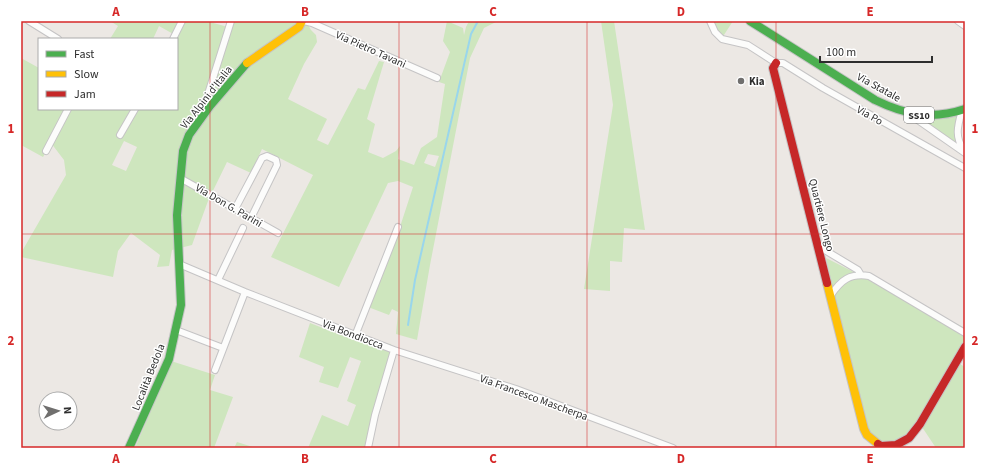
<svg xmlns="http://www.w3.org/2000/svg" width="986" height="469" font-family="'Source Sans 3',sans-serif">
	<style>
		.green { fill: #cee6be; fill-rule: evenodd }
		.lines { fill: none; stroke-linecap: round; stroke-linejoin: round }
		.stream { stroke: #99d6ec; stroke-width: 2 }
		.street-casing { stroke: #c5c4c5; stroke-width: 8 }
		.fast-casing { stroke: #c5c4c5; stroke-width: 10 }
		.slow-casing { stroke: #c5c4c5; stroke-width: 10 }
		.jam-casing { stroke: #c5c4c5; stroke-width: 10 }
		.street { stroke: #fcfcfb; stroke-width: 6 }
		.fast { stroke: #4caf50; stroke-width: 8 }
		.slow { stroke: #ffc107; stroke-width: 8 }
		.jam { stroke: #c62828; stroke-width: 8 }
		.grid { fill: none; stroke: #d62828; stroke-width: 1; stroke-opacity: 0.55 }
		.poi-dot { fill: #706f6e; stroke: #fff; stroke-width: 1.5 }
		.labels { text-anchor: middle; stroke-width: 3; stroke-linejoin: round; paint-order: stroke }
		.shield { fill: #fff; stroke: #6d6d6d; stroke-width: 1 }
		.shield-label { font-size: 10px; font-weight: bold; fill: #2e2e2e }
		.street-label { font-size: 11px; fill: #2e2e2e; stroke: #fff }
		.poi-label { font-size: 11px; font-weight: bold; fill: #2e2e2e; stroke: #fff; text-anchor: start }
		.neatline { fill: none; stroke: #d62828; stroke-width: 1.5 }
		.grid-label { font-size: 13px; text-anchor: middle; font-weight: bold; fill: #d62828 }
	</style>
	<rect width="100%" height="100%" fill="#ece8e4"/>
	<!-- green -->
	<path class="green" d="M 110,21 L 206,21 L 228,27 L 231,21 L 306,21 L 311,30 L 316,35 L 317,42 L 304,64 L 288,99 L 327,119 L 317,140 L 328,145 L 358,88 L 365,90 L 379,61 L 384,62 L 367,119 L 375,124 L 368,152 L 383,158 L 396,151 L 400,146 L 398,159 L 414,165 L 421,148 L 437,137 L 445,84 L 439,82 L 450,52 L 443,41 L 447,21 L 463,28 L 464,35 L 466,27 L 469,21 L 501,21 L 498,21 L 484,28 L 470,58 L 430,265 L 417,340 L 396,334 L 398,312 L 392,309 L 389,315 L 368,307 L 398,233 L 413,187 L 398,181 L 388,183 L 339,287 L 271,257 L 313,175 L 262,149 L 251,173 L 227,162 L 208,201 L 192,245 L 172,250 L 169,266 L 157,267 L 160,255 L 131,233 L 118,251 L 113,277 L 21,257 L 21,253 L 66,175 L 64,160 L 51,143 L 43,157 L 21,145 L 21,58 L 39,68 L 39,109 L 177,109 L 177,39 L 173,39 L 175,35 L 159,26 L 153,39 L 110,39 L 118,26 ZM 124,141 L 137,147 L 126,171 L 112,165 ZM 428,154 L 439,156 L 435,167 L 424,163 Z
		M 601,21 L 614,21 L 645,230 L 624,228 L 622,262 L 610,261 L 610,291 L 584,289 L 613,105 Z
		M 708,21 L 733,21 L 722,38 Z
		M 959,113 L 955,137 L 965,145 L 965,148 L 936,135 L 909,114 Z
		M 826,258 L 965,328 L 965,344 L 955,361 L 965,367 L 965,448 L 936,448 L 920,424 L 901,441 L 882,445 L 863,427 Z
		M 310,323 L 356,341 L 391,344 L 391,357 L 366,448 L 308,448 L 322,415 L 348,426 L 356,405 L 347,401 L 361,361 L 350,357 L 338,388 L 319,382 L 324,367 L 299,357 Z
		M 171,361 L 215,375 L 210,390 L 233,397 L 214,448 L 135,448 L 160,389 Z
		M 237,442 L 256,448 L 234,448 Z"/>
	<g class="lines">
		<!-- stream -->
		<path class="stream" d="M 408,325 L 415,280 L 471,34 L 478,21"/>
		<!-- street casing -->
		<g class="street-casing">
			<path id="street" d="M 29,21 L 58,39
				M 304,21 L 312,23 L 437,78
				M 710,21 L 715,32 L 722,39 L 748,45 L 776,63 L 783,63 L 823,88 L 965,168
				M 958,21 L 965,26
				M 173,39 L 182,21
				M 210,106 L 208,101 L 208,94 L 231,21
				M 962,110 C 958,125 954,137 964,150
				M 912,116 L 965,153
				M 120,135 L 135,109
				M 46,151 L 68,109
				M 180,178 L 278,233
				M 235,209 L 262,158 L 267,156 L 276,160 L 277,165 L 251,218
				M 818,246 L 858,270 L 861,275
				M 179,264 L 245,292 L 394,350 L 375,415 L 368,448
				M 218,280 L 243,228
				M 831,295 C 841,280 850,273 869,276 L 965,333
				M 176,330 L 223,348
				M 355,336 L 398,227
				M 394,350 L 516,389 L 673,448
				M 215,370 L 245,292"/>
		</g>
		<!-- fast casing -->
		<g class="fast-casing">
			<path id="fast" d="M 750,21 L 875,100 C 906,115 932,120 965,109
				M 129,448 L 169,359 L 181,305 L 177,215 L 183,151 L 189,135 L 210,106 L 247,63"/>
		</g>
		<!-- slow casing -->
		<g class="slow-casing">
			<path id="slow" d="M 247,63 L 299,27 L 302,21
				M 827,283 L 864,429 L 867,435 L 878,444"/>
		</g>
		<!-- jam casing -->
		<g class="jam-casing">
			<path id="jam" d="M 776,63 L 773,68 L 827,283
				M 878,444 L 881,446 L 896,445 L 909,438 L 920,424 L 965,347"/>
		</g>
		<!-- street -->
		<use href="#street" class="street"/>
		<!-- fast -->
		<use href="#fast" class="fast"/>
		<!-- slow -->
		<use href="#slow" class="slow"/>
		<!-- jam -->
		<use href="#jam" class="jam"/>
	</g>
	<!-- grid -->
	<path class="grid" d="M 210,21 L 210,448M 399,21 L 399,448M 587,21 L 587,448M 776,21 L 776,448M 21,234 L 965,234"/>
	<!-- markers -->
	<circle class="poi-dot" cx="741" cy="81" r="4"/>
	<g class="labels">
		<!-- shield labels -->
		<rect class="shield" x="904" y="107" width="30" height="16" rx="3"/>
		<g class="shield-label">
			<text x="919" y="119">SS10</text>
		</g>
		<!-- street labels -->
		<g class="street-label">
			<text transform="translate(371 49) rotate(24)" y="4">Via Pietro Tavani</text>
			<text transform="translate(879 87) rotate(29)" y="4">Via Statale</text>
			<text transform="translate(206 97) rotate(-52)" y="4">Via Alpini d'Italia</text>
			<text transform="translate(870 115) rotate(29)" y="4">Via Po</text>
			<text transform="translate(229 205) rotate(30)" y="4">Via Don G. Parini</text>
			<text transform="translate(822 215) rotate(76)" y="4">Quartiere Longo</text>
			<text transform="translate(353 334) rotate(21)" y="4">Via Bondiocca</text>
			<text transform="translate(148 377) rotate(-68)" y="4">Località Bedola</text>
			<text transform="translate(534 397) rotate(20)" y="4">Via Francesco Mascherpa</text>
		</g>
		<!-- poi labels -->
		<g class="poi-label">
			<text x="749" y="85">Kia</text>
		</g>
	</g>
	<!-- border -->
	<rect width="986" height="469" fill="none" stroke="#ffffff" stroke-width="44"/>
	<!-- legend -->
	<rect x="38" y="38" width="140" height="72" fill="#ffffff" stroke="#ababab"/>
	<rect x="46" y="51" width="20" height="6" fill="#4caf50" stroke="#ababab"/>
	<text x="74" y="58" font-size="12" fill="#2e2e2e">Fast</text>
	<rect x="46" y="71" width="20" height="6" fill="#ffc107" stroke="#ababab"/>
	<text x="74" y="78" font-size="12" fill="#2e2e2e">Slow</text>
	<rect x="46" y="91" width="20" height="6" fill="#c62828" stroke="#ababab"/>
	<text x="74" y="98" font-size="12" fill="#2e2e2e">Jam</text>
	<!-- north arrow -->
	<g transform="translate(58 411) rotate(86)"><circle r="19" fill="#ffffff" stroke="#ababab"/>
	<path d="M0-3L7 15L0 10L-7 15Z" fill="#706f6e"/>
	<text y="-6" font-size="11" font-weight="bold" text-anchor="middle" fill="#2e2e2e">N</text>
	</g>
	<!-- scale -->
	<path d="M820 56v6h112v-6" fill="none" stroke="#2e2e2e" stroke-width="2"/>
	<text x="826" y="56" font-size="12" fill="#2e2e2e" stroke="#ffffff" stroke-width="3" paint-order="stroke">100 m</text>
	<rect x="22" y="22" width="942" height="425" class="neatline"/>
	<g class="grid-label">
		<text x="116" y="16">A</text>
		<text x="305" y="16">B</text>
		<text x="493" y="16">C</text>
		<text x="681" y="16">D</text>
		<text x="870" y="16">E</text>
		<text x="11" y="133">1</text>
		<text x="975" y="133">1</text>
		<text x="11" y="345">2</text>
		<text x="975" y="345">2</text>
		<text x="116" y="463">A</text>
		<text x="305" y="463">B</text>
		<text x="493" y="463">C</text>
		<text x="681" y="463">D</text>
		<text x="870" y="463">E</text>
	</g>
</svg>
